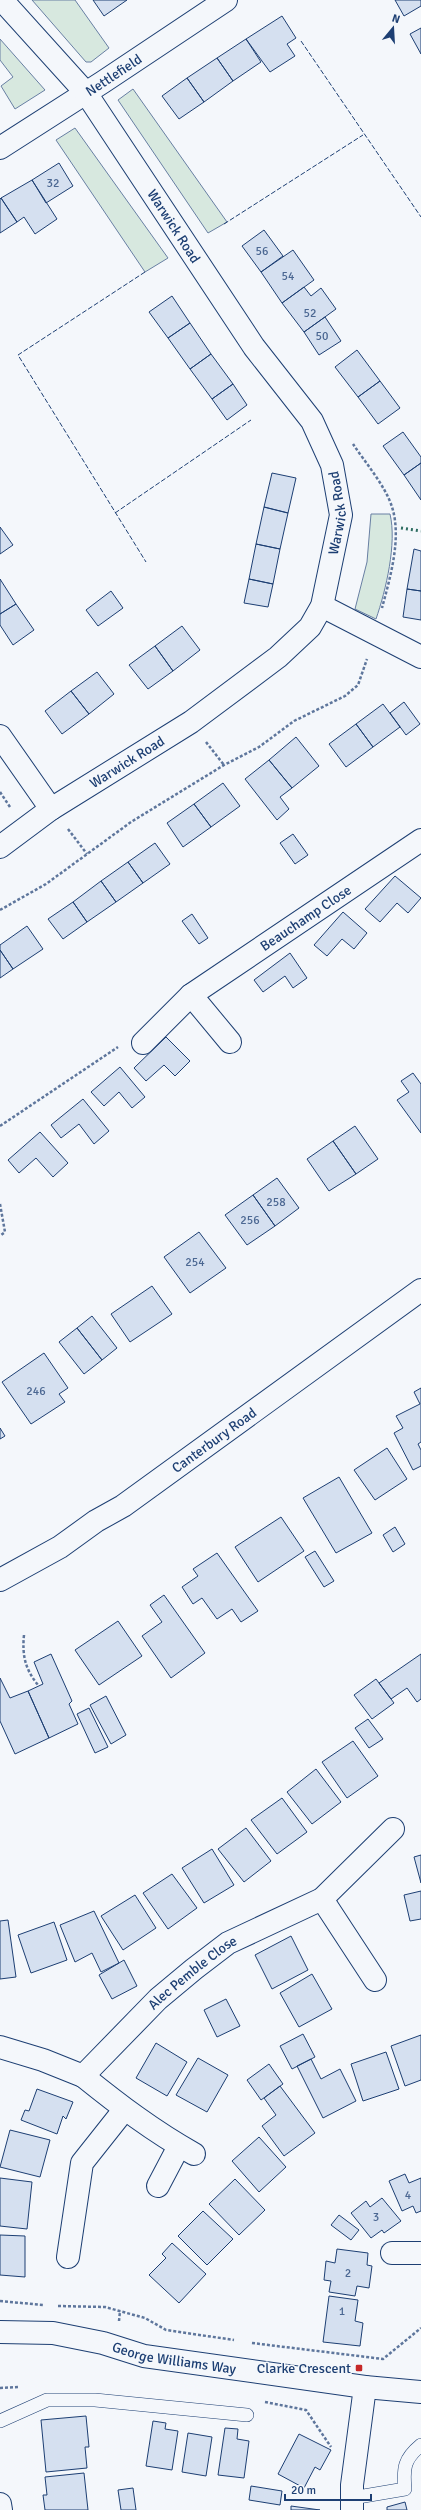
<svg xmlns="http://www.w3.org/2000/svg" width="421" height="2510" font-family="Signika,sans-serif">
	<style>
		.green { fill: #d7e8df; stroke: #687fa3 }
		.building { fill: #d5e0f0; stroke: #1d3f73 }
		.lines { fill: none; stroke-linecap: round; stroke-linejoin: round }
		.lane-casing { stroke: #1d3f73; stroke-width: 14 }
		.street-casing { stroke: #1d3f73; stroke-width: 24 }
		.highway-casing { stroke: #1d3f73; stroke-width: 24 }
		.path { stroke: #5e769c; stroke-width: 2.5; stroke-dasharray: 3 2; stroke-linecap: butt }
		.lane { stroke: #f4f7fb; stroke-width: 13 }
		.street { stroke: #f4f7fb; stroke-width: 22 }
		.highway { stroke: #f4f7fb; stroke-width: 22 }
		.hedge { stroke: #2c6c60; stroke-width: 3; stroke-dasharray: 2 3; stroke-linecap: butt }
		.fence { stroke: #1d3f73; stroke-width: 1; stroke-dasharray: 5 2; stroke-linecap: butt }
		.poi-dot { fill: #c62828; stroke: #f4f7fb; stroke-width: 1.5 }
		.labels { text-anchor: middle; stroke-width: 3; stroke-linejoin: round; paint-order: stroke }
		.number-label { font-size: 12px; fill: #4b6792 }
		.street-label { font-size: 14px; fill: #1d3f73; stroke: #f4f7fb }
		.poi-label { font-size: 14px; fill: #1d3f73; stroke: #f4f7fb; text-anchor: end }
	</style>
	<rect width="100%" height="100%" fill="#f4f7fb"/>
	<!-- green -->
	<path class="green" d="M 32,0 L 75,0 L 109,48 L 91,62 L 86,62 Z
		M 0,39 L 45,90 L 15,109 L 1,86 L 13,77 L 0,60 Z
		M 133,89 L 227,222 L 208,233 L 118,100 Z
		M 75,128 L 168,258 L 145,272 L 56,140 Z
		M 371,514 L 390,514 C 397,543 386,590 376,619 L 355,609 L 367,562 Z"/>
	<!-- building -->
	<path class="building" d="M 93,0 L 127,0 L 104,16 Z
		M 395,0 L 421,0 L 421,6 L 404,16 Z
		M 282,16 L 296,38 L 287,44 L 295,56 L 270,72 L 246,39 Z
		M 421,28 L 421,54 L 410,34 Z
		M 246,39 L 261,62 L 233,81 L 217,58 Z
		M 217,58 L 233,81 L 204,102 L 187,78 Z
		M 187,78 L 204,102 L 179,119 L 162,96 Z
		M 59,163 L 73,186 L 46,203 L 32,180 Z
		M 32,180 L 57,219 L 35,234 L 24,217 L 17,222 L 1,198 Z
		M 1,198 L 17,222 L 0,233 L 0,199 Z
		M 264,230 L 283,256 L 261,272 L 242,246 Z
		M 293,250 L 314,280 L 282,303 L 261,272 Z
		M 304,287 L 311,296 L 321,288 L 336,309 L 304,332 L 282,303 Z
		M 172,296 L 190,323 L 168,338 L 149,312 Z
		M 325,317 L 341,341 L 319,355 L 304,332 Z
		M 190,323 L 211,354 L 190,369 L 168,338 Z
		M 357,350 L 380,381 L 358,397 L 335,367 Z
		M 211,354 L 233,384 L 212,399 L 190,369 Z
		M 380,381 L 400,408 L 378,424 L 358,397 Z
		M 233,384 L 247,405 L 227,420 L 212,399 Z
		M 403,432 L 421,457 L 421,463 L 404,475 L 383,446 Z
		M 421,463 L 421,500 L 404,475 Z
		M 272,473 L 296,478 L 288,513 L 264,507 Z
		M 264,507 L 288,513 L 280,549 L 256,544 Z
		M 0,527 L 13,545 L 0,554 Z
		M 256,544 L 280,549 L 273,584 L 249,579 Z
		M 414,549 L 421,551 L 421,591 L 407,589 Z
		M 0,579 L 16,604 L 0,614 Z
		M 249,579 L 273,584 L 268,607 L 244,603 Z
		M 407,589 L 421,591 L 421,620 L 403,617 Z
		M 111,591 L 123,608 L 98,626 L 86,610 Z
		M 16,604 L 34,630 L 13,645 L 0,625 L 0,614 Z
		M 182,626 L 200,650 L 173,671 L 155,646 Z
		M 155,646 L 173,671 L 148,689 L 129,665 Z
		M 97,672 L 114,694 L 89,714 L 71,691 Z
		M 71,691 L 89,714 L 62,734 L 45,711 Z
		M 404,702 L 420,724 L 406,735 L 390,713 Z
		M 383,704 L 400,727 L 373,747 L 356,724 Z
		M 356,724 L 373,747 L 346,767 L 329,744 Z
		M 296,737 L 319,766 L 292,788 L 269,760 Z
		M 269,760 L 292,788 L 280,797 L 289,809 L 277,820 L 245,779 Z
		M 223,783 L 240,806 L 211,827 L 194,804 Z
		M 194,804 L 211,827 L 183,847 L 167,823 Z
		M 293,834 L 308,855 L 295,864 L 280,843 Z
		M 155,843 L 170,864 L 143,883 L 128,862 Z
		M 128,862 L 143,883 L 116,902 L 101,881 Z
		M 395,876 L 421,898 L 408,913 L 397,903 L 380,922 L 365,909 Z
		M 101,881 L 116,902 L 87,922 L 73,902 Z
		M 73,902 L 87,922 L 63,939 L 48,919 Z
		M 343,912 L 367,933 L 354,949 L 342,939 L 327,956 L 314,945 Z
		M 192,914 L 208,938 L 199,944 L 182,921 Z
		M 27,926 L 43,949 L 13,969 L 0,950 L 0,945 Z
		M 0,950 L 13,969 L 0,978 Z
		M 290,953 L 307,978 L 293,988 L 285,976 L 263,992 L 254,980 Z
		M 166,1037 L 190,1061 L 175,1076 L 164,1065 L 146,1081 L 134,1068 Z
		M 120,1067 L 145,1097 L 132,1108 L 119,1092 L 104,1106 L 91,1092 Z
		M 413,1073 L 421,1084 L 421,1133 L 397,1100 L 409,1092 L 401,1081 Z
		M 83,1099 L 109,1131 L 94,1144 L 79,1124 L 61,1138 L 51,1125 Z
		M 355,1126 L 378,1159 L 356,1174 L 333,1141 Z
		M 40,1132 L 68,1163 L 53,1177 L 36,1158 L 19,1173 L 8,1160 Z
		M 333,1141 L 356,1174 L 329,1191 L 307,1159 Z
		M 277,1178 L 299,1208 L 275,1226 L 253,1195 Z
		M 253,1195 L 275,1226 L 247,1245 L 225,1215 Z
		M 199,1232 L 226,1268 L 190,1293 L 164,1257 Z
		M 152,1286 L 172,1314 L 130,1342 L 111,1314 Z
		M 92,1316 L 117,1348 L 102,1360 L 77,1328 Z
		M 77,1328 L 102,1360 L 84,1374 L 59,1342 Z
		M 44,1353 L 68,1388 L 59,1394 L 65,1402 L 31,1424 L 2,1382 Z
		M 421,1388 L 421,1442 L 418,1444 L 421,1450 L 421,1466 L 413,1470 L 394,1433 L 403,1428 L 396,1416 L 420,1404 L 414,1392 Z
		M 0,1428 L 5,1436 L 0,1439 Z
		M 387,1448 L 407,1479 L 375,1500 L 354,1470 Z
		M 339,1477 L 372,1533 L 336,1553 L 303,1498 Z
		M 281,1517 L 304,1551 L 258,1582 L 235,1547 Z
		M 395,1527 L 405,1544 L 393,1552 L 383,1535 Z
		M 315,1551 L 334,1581 L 324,1587 L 305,1557 Z
		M 217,1553 L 258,1611 L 241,1622 L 232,1609 L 217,1619 L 202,1598 L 193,1604 L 182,1587 L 198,1576 L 193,1569 Z
		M 164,1595 L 205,1653 L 171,1678 L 142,1636 L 162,1622 L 150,1605 Z
		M 118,1621 L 142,1656 L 99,1685 L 75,1650 Z
		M 51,1654 L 72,1701 L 69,1704 L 78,1724 L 49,1738 L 28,1691 L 43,1684 L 34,1662 Z
		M 421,1654 L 421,1699 L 417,1702 L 407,1688 L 391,1699 L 379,1683 Z
		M 0,1678 L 10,1698 L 28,1691 L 49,1738 L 15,1754 L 0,1721 Z
		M 376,1679 L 394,1703 L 372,1719 L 354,1695 Z
		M 106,1696 L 126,1735 L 111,1744 L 90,1705 Z
		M 89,1708 L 108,1747 L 95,1753 L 77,1714 Z
		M 368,1719 L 383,1739 L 369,1748 L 355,1728 Z
		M 353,1741 L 378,1776 L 347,1798 L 322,1762 Z
		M 316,1769 L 341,1802 L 312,1824 L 287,1792 Z
		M 282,1798 L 307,1832 L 277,1854 L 251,1820 Z
		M 246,1828 L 271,1861 L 244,1882 L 218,1849 Z
		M 212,1849 L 234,1885 L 204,1903 L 182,1868 Z
		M 421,1855 L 421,1883 L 414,1857 Z
		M 172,1874 L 197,1908 L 168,1929 L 143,1893 Z
		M 421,1891 L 421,1919 L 410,1921 L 404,1895 Z
		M 135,1895 L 156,1928 L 123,1950 L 101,1916 Z
		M 94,1911 L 119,1963 L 101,1972 L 92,1953 L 75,1962 L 60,1925 Z
		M 8,1920 L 16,1977 L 0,1979 L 0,1921 Z
		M 54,1922 L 67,1960 L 31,1973 L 18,1935 Z
		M 291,1936 L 308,1970 L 272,1989 L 255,1955 Z
		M 124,1960 L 137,1986 L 112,1999 L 99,1975 Z
		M 312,1974 L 332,2009 L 299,2027 L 280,1993 Z
		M 226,1999 L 240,2026 L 217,2037 L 204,2010 Z
		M 303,2034 L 315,2057 L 292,2069 L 280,2046 Z
		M 421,2035 L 421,2080 L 405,2086 L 391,2046 Z
		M 156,2043 L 187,2062 L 167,2096 L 136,2078 Z
		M 386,2052 L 399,2089 L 363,2101 L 351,2064 Z
		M 198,2058 L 228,2075 L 207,2112 L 176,2095 Z
		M 311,2059 L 321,2079 L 340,2069 L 356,2101 L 323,2118 L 297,2066 Z
		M 269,2064 L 283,2084 L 261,2100 L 247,2080 Z
		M 280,2086 L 315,2133 L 284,2156 L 262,2126 L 276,2115 L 264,2098 Z
		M 37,2089 L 73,2102 L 66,2119 L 63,2116 L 57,2134 L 21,2120 L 25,2110 L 29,2111 Z
		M 10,2130 L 50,2140 L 40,2177 L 0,2167 Z
		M 259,2137 L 286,2167 L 259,2192 L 232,2161 Z
		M 405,2174 L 409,2183 L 421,2178 L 421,2211 L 416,2213 L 413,2206 L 402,2211 L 389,2181 Z
		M 0,2178 L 32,2182 L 27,2229 L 0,2226 Z
		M 235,2179 L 265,2210 L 239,2235 L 209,2204 Z
		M 382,2198 L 401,2221 L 384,2233 L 382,2230 L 371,2238 L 351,2213 L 366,2201 L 370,2207 Z
		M 203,2211 L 233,2239 L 207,2265 L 178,2236 Z
		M 339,2215 L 359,2230 L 351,2240 L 331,2225 Z
		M 0,2235 L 25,2236 L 25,2277 L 0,2275 Z
		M 172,2243 L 206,2274 L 179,2303 L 149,2275 L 166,2258 L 162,2254 Z
		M 337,2249 L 368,2253 L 367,2265 L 372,2266 L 369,2288 L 357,2286 L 355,2296 L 329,2292 L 331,2281 L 324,2280 L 326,2261 L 335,2263 Z
		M 329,2296 L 358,2300 L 355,2321 L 363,2323 L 360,2346 L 323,2342 Z
		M 86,2416 L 89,2447 L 85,2447 L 87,2468 L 46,2472 L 41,2420 Z
		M 153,2421 L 166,2423 L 165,2429 L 178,2431 L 172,2470 L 146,2466 Z
		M 225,2428 L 238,2429 L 237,2439 L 249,2441 L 244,2478 L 218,2475 Z
		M 188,2433 L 212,2437 L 206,2476 L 182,2472 Z
		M 299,2434 L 331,2450 L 320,2470 L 315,2467 L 304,2488 L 278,2474 Z
		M 84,2473 L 88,2510 L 45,2510 L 43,2495 L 47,2495 L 45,2477 Z
		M 251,2486 L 282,2491 L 280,2505 L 249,2500 Z
		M 133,2488 L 136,2510 L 121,2510 L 118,2490 Z
		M 405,2502 L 407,2510 L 387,2510 L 387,2507 Z
		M 291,2506 L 320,2510 L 291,2510 Z"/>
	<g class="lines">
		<!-- lane casing -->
		<g class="lane-casing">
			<path id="lane" d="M 0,2421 L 47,2400 L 95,2400 L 247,2415
				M 352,2498 L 405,2489 C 403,2468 404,2459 421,2445"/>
		</g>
		<!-- street casing -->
		<g class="street-casing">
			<g id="street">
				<path id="s1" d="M 0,148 L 103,82 L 226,0"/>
				<path d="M 322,606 L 421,657"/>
				<path d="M 0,736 L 51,809"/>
				<path id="s2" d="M 0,847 L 51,809 L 191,722 L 278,657 L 310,627 L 322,606 L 341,515 L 332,465 L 312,421 L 254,347 L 86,93 L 2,0"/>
				<path d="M 191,995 L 230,1042"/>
				<path id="s3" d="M 143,1043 L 191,995 L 421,840"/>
				<path d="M 322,1899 L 375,1980"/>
				<path id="s4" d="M 0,2047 L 43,2060 L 83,2076 L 158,1999 L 194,1969 L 228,1943 L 322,1899 L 393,1829"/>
				<path d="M 83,2076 C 119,2105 153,2131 194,2154"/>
				<path d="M 158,2186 L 179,2146"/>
				<path d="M 392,2253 L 421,2253"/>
				<path d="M 68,2257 L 82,2163 L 124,2110"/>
				<path id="s5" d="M 0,2332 L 53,2333 L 103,2343 L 144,2356 L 365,2387 L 421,2392"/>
				<path d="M 0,2504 L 1,2510"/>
				<path d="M 352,2510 L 352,2485 L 365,2387"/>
			</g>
		</g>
		<!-- highway casing -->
		<g class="highway-casing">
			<g id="highway">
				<path id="s6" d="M 0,1580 L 60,1547 L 96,1521 L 123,1506 L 421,1290"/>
			</g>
		</g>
		<!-- path -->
		<path class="path" d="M 353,444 C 365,462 386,487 392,507 C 402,538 390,578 382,608
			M 206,742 L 224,765
			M 0,792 L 10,807
			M 68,829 L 87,854
			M 0,910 L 46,884 L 131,822 L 224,765 L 259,747 L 294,721 L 345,696 L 358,685 L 367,659
			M 0,1126 L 118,1047
			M 0,1204 L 5,1232 L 0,1236
			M 24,1635 C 22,1655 25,1670 39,1686
			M 0,2301 L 43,2305
			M 58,2306 L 105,2307 L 145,2318 L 166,2330 L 234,2340
			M 119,2321 L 120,2311
			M 252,2343 L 383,2359 L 421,2328
			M 0,2388 L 19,2387
			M 265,2402 L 306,2410 L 331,2447"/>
		<!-- lane -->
		<use href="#lane" class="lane"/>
		<!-- street -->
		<use href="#street" class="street"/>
		<!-- highway -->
		<use href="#highway" class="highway"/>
		<!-- hedge -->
		<path class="hedge" d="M 401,528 L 421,531"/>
		<!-- fence -->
		<path class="fence" d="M 301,41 L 421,217
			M 224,224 L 363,135
			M 145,272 L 18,355 L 146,562
			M 115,513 L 251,420"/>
	</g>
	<!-- markers -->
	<rect class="poi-dot" x="355" y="2364" width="8" height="8" rx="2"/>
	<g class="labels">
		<!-- number labels -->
		<g class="number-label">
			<text x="53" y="187">32</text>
			<text x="262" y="255">56</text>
			<text x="288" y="280">54</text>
			<text x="310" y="317">52</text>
			<text x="322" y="340">50</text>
			<text x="276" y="1206">258</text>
			<text x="250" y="1224">256</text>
			<text x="195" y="1266">254</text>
			<text x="36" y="1395">246</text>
			<text x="408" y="2199">4</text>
			<text x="376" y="2221">3</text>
			<text x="348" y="2277">2</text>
			<text x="342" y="2315">1</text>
		</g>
		<!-- street labels -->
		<g class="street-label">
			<text dy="5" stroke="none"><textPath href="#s1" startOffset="135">Nettlefield</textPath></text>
			<text transform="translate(174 226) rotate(57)" y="5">Warwick Road</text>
			<text dy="5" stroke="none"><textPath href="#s2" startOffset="500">Warwick Road</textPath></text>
			<text dy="5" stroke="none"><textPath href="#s2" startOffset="153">Warwick Road</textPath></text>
			<text dy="5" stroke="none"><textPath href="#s3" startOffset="206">Beauchamp Close</textPath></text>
			<text dy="5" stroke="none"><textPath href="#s6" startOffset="256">Canterbury Road</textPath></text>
			<text dy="5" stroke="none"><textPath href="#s4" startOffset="239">Alec Pemble Close</textPath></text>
			<text dy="5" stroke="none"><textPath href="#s5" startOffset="177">George Williams Way</textPath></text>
		</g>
		<!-- poi labels -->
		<g class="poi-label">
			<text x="351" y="2373">Clarke Crescent</text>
		</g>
	</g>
	<!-- north arrow -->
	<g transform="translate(393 28) rotate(18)" stroke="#f4f7fb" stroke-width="3" paint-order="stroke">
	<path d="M0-3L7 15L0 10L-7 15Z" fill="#1d3f73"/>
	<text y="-6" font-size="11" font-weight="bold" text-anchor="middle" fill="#1d3f73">N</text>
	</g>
	<!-- scale -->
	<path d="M285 2494v6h86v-6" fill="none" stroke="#1d3f73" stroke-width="2"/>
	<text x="291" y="2494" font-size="12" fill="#1d3f73" stroke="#f4f7fb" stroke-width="3" paint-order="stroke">20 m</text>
</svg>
